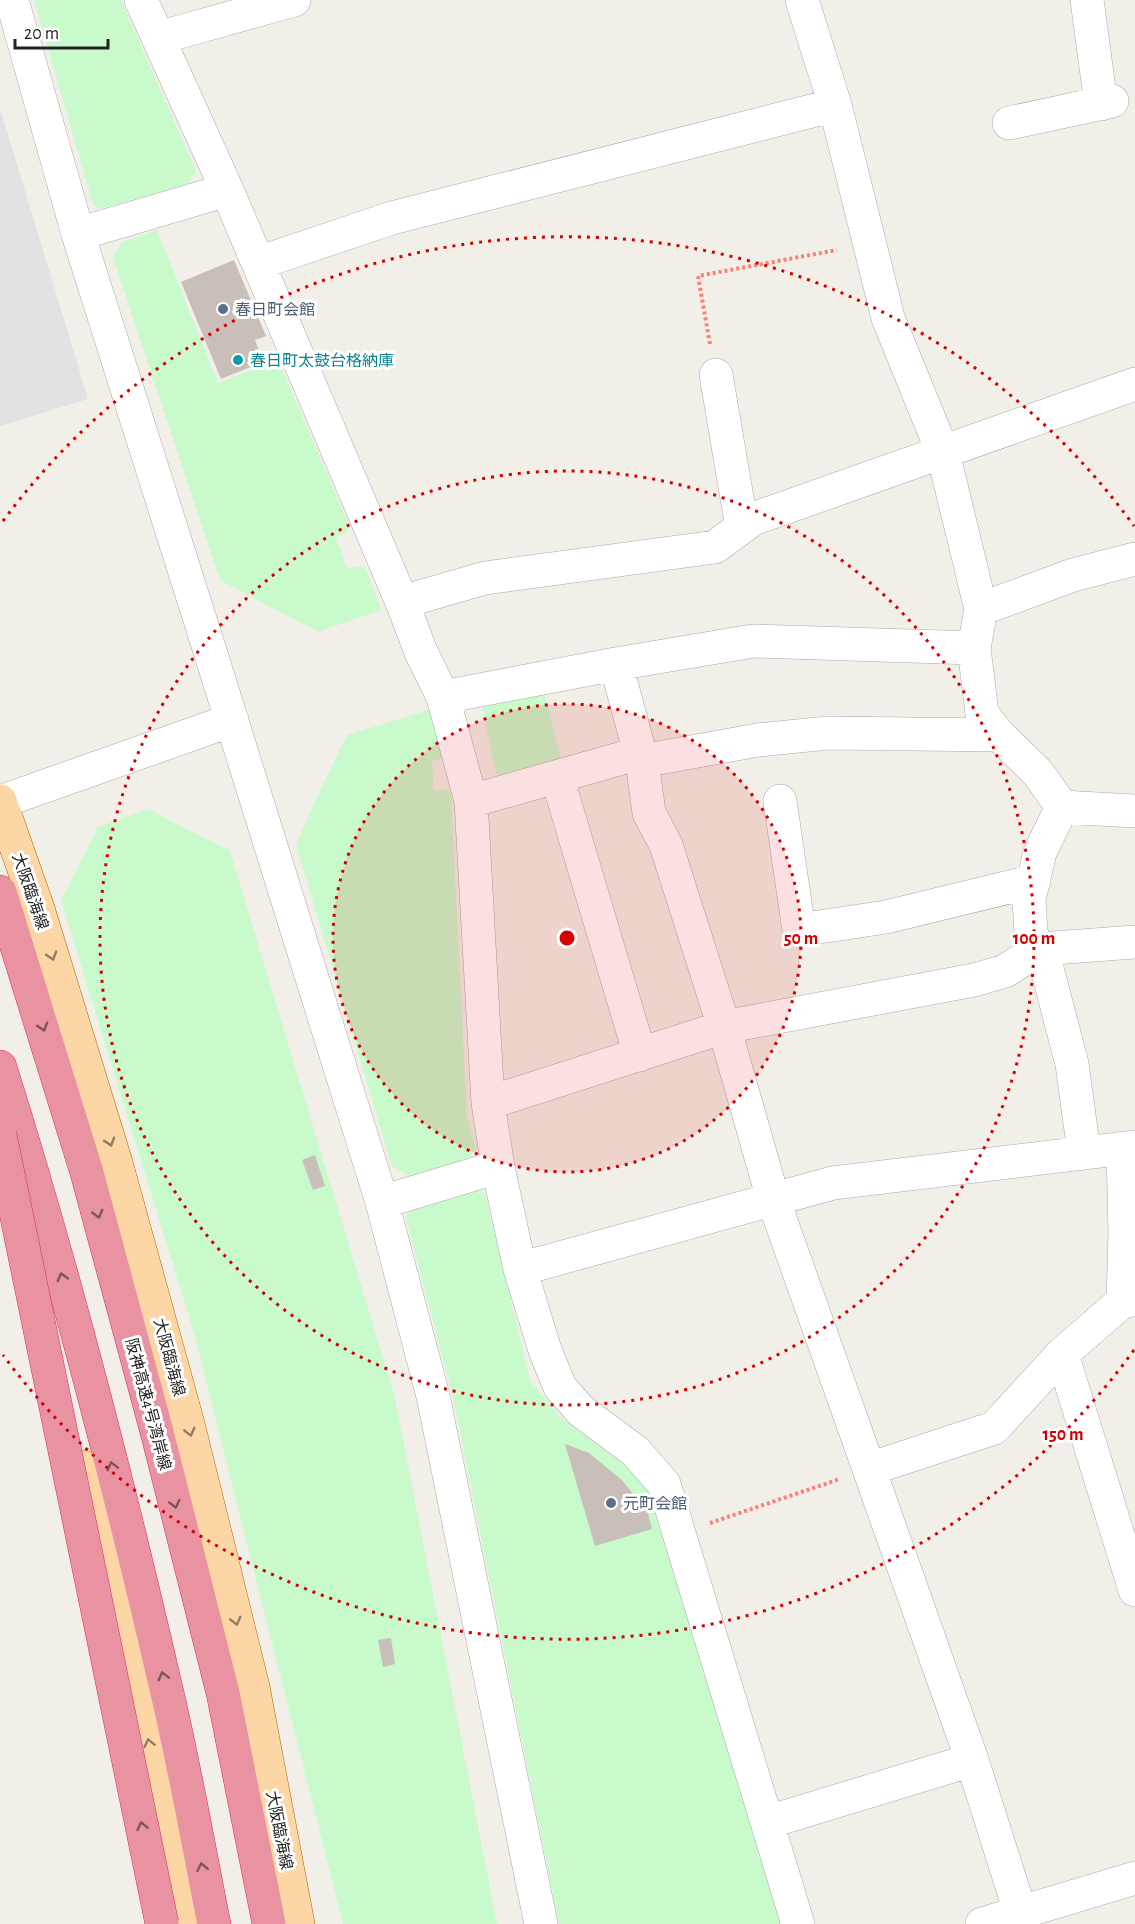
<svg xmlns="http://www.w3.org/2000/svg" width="1135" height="1924" font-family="'Alegreya Sans','Noto Sans JP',sans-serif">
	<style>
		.park { fill: #c8facc }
		.parking { fill: #e2e2e2 }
		.building { fill: #c7bfb8 }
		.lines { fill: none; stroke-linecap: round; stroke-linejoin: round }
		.minor-casing { stroke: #a9a9a9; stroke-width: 34 }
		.major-casing { stroke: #a06b00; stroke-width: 34 }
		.highway-casing { stroke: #dc2a67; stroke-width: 34 }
		.path { stroke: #fa8072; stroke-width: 4; stroke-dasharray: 3 3; stroke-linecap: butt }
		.minor { stroke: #fff; stroke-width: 33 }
		.major { stroke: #fcd6a4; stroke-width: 33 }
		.highway { stroke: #e892a2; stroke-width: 33 }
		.highway-bridge-casing { stroke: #dc2a67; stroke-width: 34; stroke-linecap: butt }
		.highway-bridge { stroke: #e892a2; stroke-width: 33 }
		.oneway { stroke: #8f7c63 }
		.oneway2 { stroke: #7b545c }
		.ring { fill: none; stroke: #d40000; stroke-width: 3; stroke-dasharray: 3 6 }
		.service-dot { fill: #5c6f8a; stroke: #fff; stroke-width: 2 }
		.culture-dot { fill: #0f9aa8; stroke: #fff; stroke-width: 2 }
		.labels { text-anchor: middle; stroke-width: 6; stroke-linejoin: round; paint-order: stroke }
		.service-label { font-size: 16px; fill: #4e5e75; stroke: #fff; text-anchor: start }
		.culture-label { font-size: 16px; fill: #0d838f; stroke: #fff; text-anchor: start }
		.street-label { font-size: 16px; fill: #222; stroke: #fff }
		.centre { fill: #d40000; stroke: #fff; stroke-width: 3 }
		.ring-label { font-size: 18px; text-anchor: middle; font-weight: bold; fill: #d40000; stroke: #fff; stroke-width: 6; stroke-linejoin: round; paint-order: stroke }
	</style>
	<rect width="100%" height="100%" fill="#f2efe9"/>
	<!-- park -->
	<path class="park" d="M 34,0 L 121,0 L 196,171 L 187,185 L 98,209 L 93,204 Z
		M 157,230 L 218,383 L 278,360 L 349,525 L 345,534 L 336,537 L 347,569 L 359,566 L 366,569 L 381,610 L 318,632 L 220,580 L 113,257 L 122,242 Z
		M 544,692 L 564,769 L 505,782 L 496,773 L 482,705 Z
		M 429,710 L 445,750 L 441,758 L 432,761 L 434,791 L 448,789 L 451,795 L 467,1115 L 475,1147 L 470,1159 L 409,1176 L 392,1166 L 296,845 L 322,786 L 347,735 Z
		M 148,809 L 230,851 L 395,1398 L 497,1924 L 343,1924 L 194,1333 L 61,900 L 98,827 Z
		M 477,1191 L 485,1193 L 530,1380 L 559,1416 L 639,1476 L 653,1496 L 783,1924 L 559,1924 L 453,1397 L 406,1218 L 412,1208 Z"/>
	<!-- parking -->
	<path class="parking" d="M 0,108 L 88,399 L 0,426 Z"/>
	<!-- building -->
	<path class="building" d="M 234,260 L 266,336 L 255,340 L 263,362 L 221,379 L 181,282 Z
		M 315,1155 L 325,1186 L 313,1190 L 302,1160 Z
		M 565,1444 L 589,1453 L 622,1480 L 648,1513 L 652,1529 L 595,1546 Z
		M 391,1638 L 395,1664 L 383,1667 L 378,1640 Z"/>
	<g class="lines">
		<!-- minor casing -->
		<g class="minor-casing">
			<path id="minor" d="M 12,0 L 78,234 L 209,648 L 382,1202 L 433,1396 L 541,1924
				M 141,0 L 227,190 L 402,602 L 421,652 L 443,697 L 471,801 L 488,1103 L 498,1167 L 520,1269 L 545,1350 L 560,1387 L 581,1411 L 635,1451 L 664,1484 L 798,1924
				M 802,0 L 835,105 L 888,318 L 943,453 L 981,609 L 974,648 L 982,714 L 999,735 L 1038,773 L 1062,807 L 1040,852 L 1029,899 L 1031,934 L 1044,957 L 1072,1064 L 1084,1152
				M 1087,0 L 1101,104
				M 158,38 L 294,0
				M 1009,123 L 1112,101
				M 78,234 L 227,190
				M 258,263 L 392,218 L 835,105
				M 716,375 L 742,527
				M 402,602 L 485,578 L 715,547 L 753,519 L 1135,384
				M 981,609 L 1073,575 L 1135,559
				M 616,664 L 642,761 L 649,813 L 666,845 L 724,1027 L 773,1199 L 869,1469
				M 443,697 L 616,664 L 753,641 L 974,648
				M 642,761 L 758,740 L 828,733 L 999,735
				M 557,777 L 640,1055
				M 471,801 L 640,753
				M 780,801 L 799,930 L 886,917 L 1034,881
				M 0,802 L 232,720
				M 1062,807 L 1135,811
				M 488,1103 L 724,1027 L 974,980 L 1005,971 L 1040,949 L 1135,942
				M 1123,1149 L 1125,1233 L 1123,1301
				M 382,1202 L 498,1167
				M 520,1269 L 833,1183 L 1135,1147
				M 1062,1354 L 1135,1590
				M 768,1822 L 972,1760
				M 982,1924 L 1135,1878
				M 1024,1924 L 972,1760 L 869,1469 L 994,1428 L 1062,1354 L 1123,1301 L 1135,1300"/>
		</g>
		<!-- major casing -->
		<g class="major-casing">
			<path id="major" d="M 0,801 L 38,909 L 116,1163 L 188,1424 L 253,1687 L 298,1924
				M 83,1467 L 137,1683 L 187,1924"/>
		</g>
		<!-- highway casing -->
		<g class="highway-casing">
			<path id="highway" d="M 0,892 L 87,1173 L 157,1432 L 223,1693 L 269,1924
				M 0,1067 C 64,1270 117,1477 165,1684 C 184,1763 198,1844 214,1924"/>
		</g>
		<!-- path -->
		<path class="path" d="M 710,344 L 698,276 L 837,250
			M 710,1523 L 840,1479"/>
		<!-- minor -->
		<use href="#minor" class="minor"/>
		<!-- major -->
		<use href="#major" class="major"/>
		<!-- highway -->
		<use href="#highway" class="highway"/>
		<!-- highway-bridge casing -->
		<g class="highway-bridge-casing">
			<path id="highway-bridge" d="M 0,1135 L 162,1924"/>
		</g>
		<!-- highway-bridge -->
		<use href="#highway-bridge" class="highway-bridge"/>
	</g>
	<!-- one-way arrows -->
	<defs><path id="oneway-chevron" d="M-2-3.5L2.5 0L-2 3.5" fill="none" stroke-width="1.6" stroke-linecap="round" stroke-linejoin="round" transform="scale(1.5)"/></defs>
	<g class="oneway">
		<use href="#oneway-chevron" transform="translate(52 956) rotate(73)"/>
		<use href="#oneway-chevron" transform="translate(110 1142) rotate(73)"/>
		<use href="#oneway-chevron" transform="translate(190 1432) rotate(76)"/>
		<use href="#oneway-chevron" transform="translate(236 1621) rotate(76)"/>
		<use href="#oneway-chevron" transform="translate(149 1743) rotate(-102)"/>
	</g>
	<g class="oneway2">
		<use href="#oneway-chevron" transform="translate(43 1027) rotate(73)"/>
		<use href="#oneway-chevron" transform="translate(98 1214) rotate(75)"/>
		<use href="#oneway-chevron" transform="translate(62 1277) rotate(-105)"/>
		<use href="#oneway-chevron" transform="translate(112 1466) rotate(-104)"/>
		<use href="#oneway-chevron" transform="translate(175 1504) rotate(76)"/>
		<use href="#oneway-chevron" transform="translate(163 1676) rotate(-104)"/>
		<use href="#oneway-chevron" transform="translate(142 1826) rotate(-102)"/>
		<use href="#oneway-chevron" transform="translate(202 1867) rotate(-101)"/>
	</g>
	<!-- distance rings -->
	<circle cx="567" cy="938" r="234" fill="#d40000" fill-opacity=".12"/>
	<g class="ring">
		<circle cx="567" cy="938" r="234"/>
		<circle cx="567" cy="938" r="467"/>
		<path d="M1134 1350A701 701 0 0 1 3 1355M3 521A701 701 0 0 1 1134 526"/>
	</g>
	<!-- markers -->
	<g class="service-dot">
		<circle cx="223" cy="309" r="6"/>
		<circle cx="611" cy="1503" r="6"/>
	</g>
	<circle class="culture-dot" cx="238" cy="360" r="6"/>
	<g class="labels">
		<!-- service labels -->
		<g class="service-label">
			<text x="235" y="315">春日町会館</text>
			<text x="623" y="1509">元町会館</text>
		</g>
		<!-- culture labels -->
		<g class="culture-label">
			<text x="250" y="366">春日町太鼓台格納庫</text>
		</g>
		<!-- street labels -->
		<g class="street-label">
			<text transform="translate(31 891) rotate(71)" y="6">大阪臨海線</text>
			<text transform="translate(170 1357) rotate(75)" y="6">大阪臨海線</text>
			<text transform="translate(149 1404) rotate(75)" y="6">阪神高速4号湾岸線</text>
			<text transform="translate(280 1830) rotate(79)" y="6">大阪臨海線</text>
		</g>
	</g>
	<circle cx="567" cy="938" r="9" class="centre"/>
	<g class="ring-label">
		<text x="801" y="944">50 m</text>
		<text x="1034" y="944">100 m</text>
		<text x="1063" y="1440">150 m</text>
	</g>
	<!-- scale -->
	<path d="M15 39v9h93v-9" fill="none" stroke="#222222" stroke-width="3"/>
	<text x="24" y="39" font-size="18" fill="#222222" stroke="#ffffff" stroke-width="4.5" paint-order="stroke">20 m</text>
</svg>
